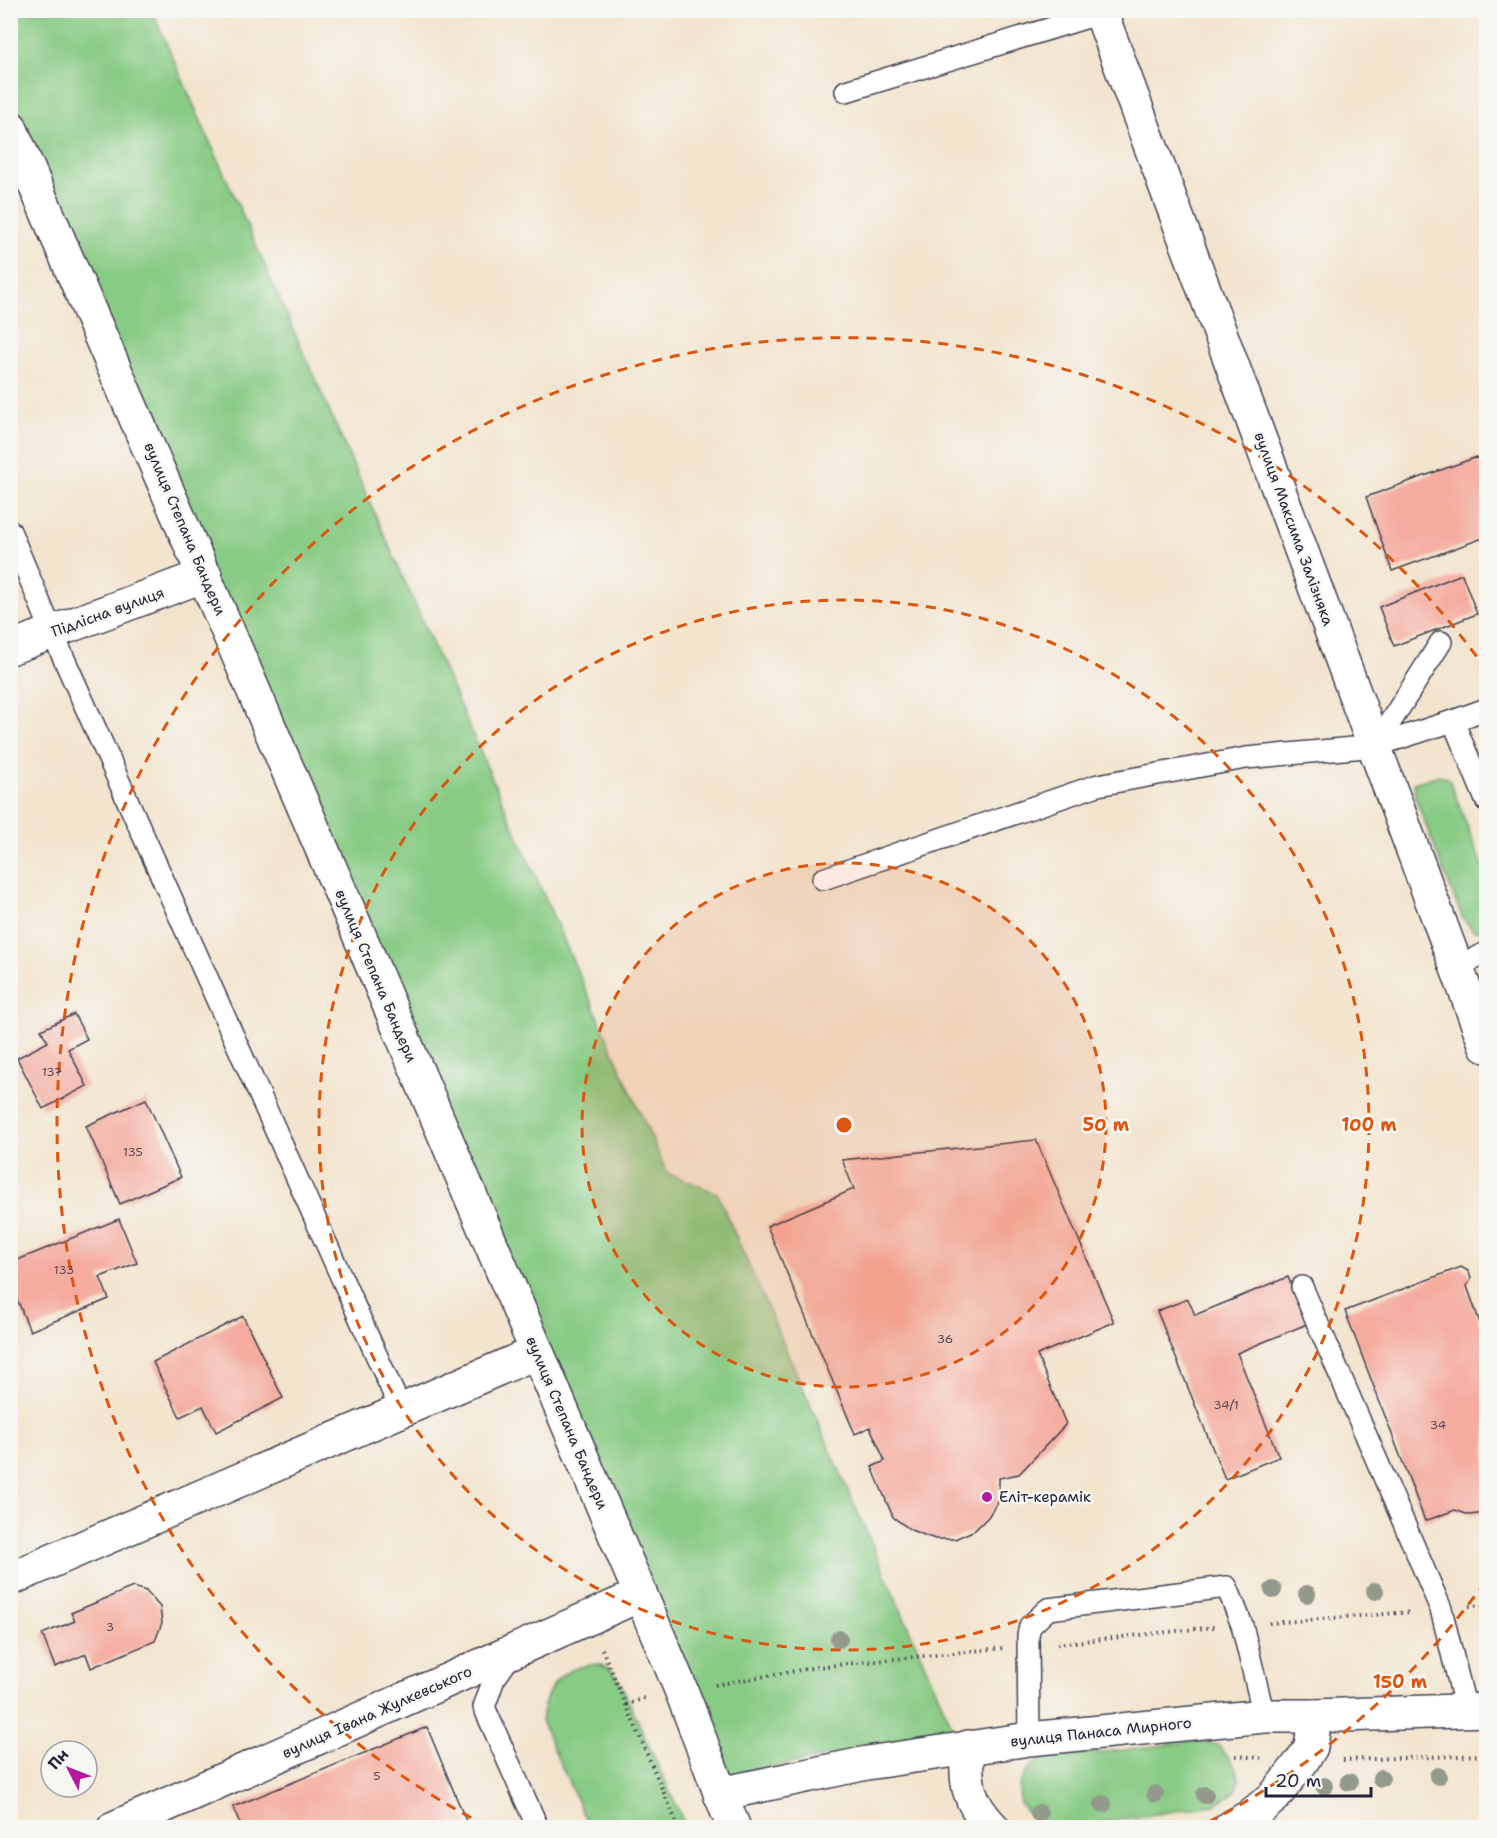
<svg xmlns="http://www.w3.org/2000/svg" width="1497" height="1838" font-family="'Shantell Sans',sans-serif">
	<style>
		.green { fill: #88cb84; stroke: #557660; stroke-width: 1.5 }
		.building { fill: #f5ac9f }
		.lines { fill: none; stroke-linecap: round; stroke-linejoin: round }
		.service-casing { stroke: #413f51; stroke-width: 24 }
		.minor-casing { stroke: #413f51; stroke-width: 36 }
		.secondary-casing { stroke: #413f51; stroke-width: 36 }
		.path { stroke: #413f51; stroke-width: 4; stroke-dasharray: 1.5 4.5; stroke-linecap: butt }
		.service { stroke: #fff; stroke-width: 21 }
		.minor { stroke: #fff; stroke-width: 33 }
		.secondary { stroke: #fff; stroke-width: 33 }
		.tree { fill: #949a8b }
		.ring { fill: none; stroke: #de560e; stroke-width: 3; stroke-dasharray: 10 8 }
		.poi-dot { fill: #b5179e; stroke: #f6f6f2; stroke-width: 2 }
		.labels { text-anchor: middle; stroke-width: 5; stroke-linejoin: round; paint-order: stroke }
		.number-label { font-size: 12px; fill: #574454 }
		.street-label { font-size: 15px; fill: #22223b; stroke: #f6f6f2 }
		.poi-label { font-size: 15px; fill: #22223b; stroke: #f6f6f2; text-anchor: start }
		.centre { fill: #de560e; stroke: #f6f6f2; stroke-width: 3 }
		.ring-label { font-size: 18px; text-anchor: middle; font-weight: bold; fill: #de560e; stroke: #f6f6f2; stroke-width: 5; stroke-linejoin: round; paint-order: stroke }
	</style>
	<rect width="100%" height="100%" fill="#f6f6f2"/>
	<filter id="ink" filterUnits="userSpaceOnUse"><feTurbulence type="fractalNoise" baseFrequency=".0167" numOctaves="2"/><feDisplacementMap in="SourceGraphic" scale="12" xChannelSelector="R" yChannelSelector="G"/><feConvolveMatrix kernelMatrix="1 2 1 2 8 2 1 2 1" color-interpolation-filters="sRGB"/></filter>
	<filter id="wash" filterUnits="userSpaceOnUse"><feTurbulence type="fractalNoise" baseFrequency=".008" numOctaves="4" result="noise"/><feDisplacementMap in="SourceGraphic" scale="24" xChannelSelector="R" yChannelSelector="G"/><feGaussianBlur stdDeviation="1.35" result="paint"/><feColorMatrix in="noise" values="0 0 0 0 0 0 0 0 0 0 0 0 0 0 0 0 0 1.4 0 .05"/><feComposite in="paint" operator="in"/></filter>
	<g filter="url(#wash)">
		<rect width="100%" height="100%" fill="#f3e4ce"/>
		<!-- green -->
		<path class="green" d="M 10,11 L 152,11 L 667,1173 L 717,1193 L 955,1733 L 730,1775 L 11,118 Z
			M 1439,775 L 1449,779 L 1486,874 L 1486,930 L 1474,931 L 1462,917 L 1415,797 L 1414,783 Z
			M 599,1664 L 609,1669 L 618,1678 L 686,1827 L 589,1827 L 541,1721 C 546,1684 561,1666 599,1664 Z
			M 1198,1740 L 1219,1746 L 1237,1769 L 1239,1780 L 1235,1792 L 1214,1805 L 1072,1827 L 1058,1827 L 1035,1823 L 1020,1803 L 1019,1787 L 1026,1772 L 1041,1758 L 1135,1749 Z"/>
		<g id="blocks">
			<!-- building -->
			<path class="building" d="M 1477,457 L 1486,484 L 1486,537 L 1392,571 L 1366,497 Z
				M 1462,574 L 1477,614 L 1394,646 L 1379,607 Z
				M 74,1014 L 87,1039 L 68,1049 L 87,1086 L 43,1109 L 17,1058 L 48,1042 L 41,1030 Z
				M 146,1099 L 181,1177 L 120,1204 L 86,1126 Z
				M 1036,1140 L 1114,1322 L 1037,1355 L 1066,1424 L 1019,1474 L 999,1478 L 999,1500 L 988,1517 L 975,1530 L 955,1539 L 935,1539 L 911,1530 L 893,1517 L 872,1467 L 885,1461 L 870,1427 L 855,1434 L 767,1226 L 854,1189 L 842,1160 Z
				M 119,1219 L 137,1263 L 100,1277 L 109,1299 L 30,1331 L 10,1282 L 10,1263 Z
				M 1461,1267 L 1468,1271 L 1470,1275 L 1471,1279 L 1467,1286 L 1486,1340 L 1486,1513 L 1469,1515 L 1455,1510 L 1425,1521 L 1345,1311 Z
				M 1288,1277 L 1307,1324 L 1237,1353 L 1279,1457 L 1225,1479 L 1157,1311 L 1188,1299 L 1195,1315 Z
				M 243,1316 L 283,1398 L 216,1432 L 203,1406 L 180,1417 L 153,1362 Z
				M 133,1587 L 146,1591 L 160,1607 L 162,1623 L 155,1641 L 91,1668 L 86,1654 L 55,1667 L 42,1634 L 75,1621 L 71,1613 Z
				M 427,1727 L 469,1828 L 242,1828 L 233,1807 Z"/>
		</g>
	</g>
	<g filter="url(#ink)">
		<use href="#blocks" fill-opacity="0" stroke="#413f51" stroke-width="1.5"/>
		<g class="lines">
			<!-- service casing -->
			<g class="service-casing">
				<path id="service" d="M 846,91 L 1101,13 L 1101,10
					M 10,531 L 52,632 L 401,1410
					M 1453,721 L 1486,709
					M 1375,746 L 1441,642
					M 823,879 L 1098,785 L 1246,758 L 1375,746 L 1453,721 L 1486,800
					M 1457,967 L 1486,953
					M 1302,1287 L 1441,1609 L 1466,1710
					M 511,1655 L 494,1679 L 484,1707 L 538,1828
					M 1029,1739 L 1028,1636 L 1030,1626 L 1048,1609 L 1227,1587 L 1242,1625 L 1264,1716"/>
			</g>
			<!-- minor casing -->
			<g class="minor-casing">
				<path id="minor" d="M 1101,13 L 1486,1046
					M 10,648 L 205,575
					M 10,1579 L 537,1352
					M 968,1747 C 964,1782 968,1802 993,1828
					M 114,1828 L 640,1595
					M 1230,1828 L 1249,1817 L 1274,1797 L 1302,1761 L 1311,1747 L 1315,1716"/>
			</g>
			<!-- secondary casing -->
			<g class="secondary-casing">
				<path id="secondary" d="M 10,127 C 235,644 457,1161 677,1680 C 697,1729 714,1779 734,1828
					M 720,1794 L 867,1763 L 1029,1739 L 1264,1716 L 1315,1716 L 1486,1710"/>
			</g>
			<!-- path -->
			<path class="path" d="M 1469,1606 L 1486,1605
				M 1269,1623 L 1411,1612
				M 1057,1644 L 1214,1627
				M 602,1649 L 679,1828
				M 715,1685 L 817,1667 L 1002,1648
				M 626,1705 L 647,1697
				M 1236,1756 L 1261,1758
				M 1343,1760 L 1486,1755"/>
			<!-- service -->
			<use href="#service" class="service"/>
			<!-- minor -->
			<use href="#minor" class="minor"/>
			<!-- secondary -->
			<use href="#secondary" class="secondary"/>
		</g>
		<!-- trees -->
		<g class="tree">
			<circle cx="1273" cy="1590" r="9"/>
			<circle cx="1375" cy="1591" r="9"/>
			<circle cx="1307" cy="1594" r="9"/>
			<circle cx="839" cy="1639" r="9"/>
			<circle cx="1438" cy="1776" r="9"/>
			<circle cx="1381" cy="1778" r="9"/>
			<circle cx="1349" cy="1782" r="9"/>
			<circle cx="1324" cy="1786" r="9"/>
			<circle cx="1155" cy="1794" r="9"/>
			<circle cx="1205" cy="1795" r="9"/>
			<circle cx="1103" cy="1804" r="9"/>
			<circle cx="1039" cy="1813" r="9"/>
		</g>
	</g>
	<!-- distance rings -->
	<circle cx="844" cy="1125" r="262" fill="#de560e" fill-opacity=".12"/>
	<g class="ring">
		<circle cx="844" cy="1125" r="262"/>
		<circle cx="844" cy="1125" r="525"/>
		<path d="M1485 1582A787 787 0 0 1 1201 1826M487 1826A787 787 0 1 1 1485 668"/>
	</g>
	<!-- markers -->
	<circle class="poi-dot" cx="987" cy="1497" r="6"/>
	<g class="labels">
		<!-- number labels -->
		<g class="number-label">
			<text x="52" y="1076">137</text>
			<text x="133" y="1156">135</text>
			<text x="64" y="1274">133</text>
			<text x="945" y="1343">36</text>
			<text x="1226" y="1409">34/1</text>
			<text x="1438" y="1429">34</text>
			<text x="110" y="1631">3</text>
			<text x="377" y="1780">5</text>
		</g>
		<!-- street labels -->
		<g class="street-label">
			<text transform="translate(185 529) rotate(67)" y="5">вулиця Степана Бандери</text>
			<text transform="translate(1294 529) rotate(70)" y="5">вулиця Максима Залізняка</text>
			<text transform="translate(108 612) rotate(-20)" y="5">Підлісна вулиця</text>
			<text transform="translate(376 976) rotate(67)" y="5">вулиця Степана Бандери</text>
			<text transform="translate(567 1423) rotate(67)" y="5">вулиця Степана Бандери</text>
			<text transform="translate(377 1712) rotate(-24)" y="5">вулиця Івана Жулкевського</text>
			<text transform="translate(1101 1732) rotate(-6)" y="5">вулиця Панаса Мирного</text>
		</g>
		<!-- poi labels -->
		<g class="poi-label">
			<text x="999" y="1502">Еліт-керамік</text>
		</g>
	</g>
	<circle cx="844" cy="1125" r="9" class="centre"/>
	<g class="ring-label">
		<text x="1106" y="1131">50 m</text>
		<text x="1369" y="1131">100 m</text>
		<text x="1400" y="1688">150 m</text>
	</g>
	<!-- margin -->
	<rect width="1497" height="1838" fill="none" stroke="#f6f6f2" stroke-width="36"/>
	<!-- north arrow -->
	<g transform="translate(69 1769) rotate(312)"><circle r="28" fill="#f6f6f2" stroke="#a1a1a9" stroke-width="1.5"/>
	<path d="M0-4.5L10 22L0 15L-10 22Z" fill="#b5179e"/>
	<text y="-9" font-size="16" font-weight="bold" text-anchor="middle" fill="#22223b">Пн</text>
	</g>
	<!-- scale -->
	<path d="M1266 1787v9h105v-9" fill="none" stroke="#22223b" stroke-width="3"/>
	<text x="1275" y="1787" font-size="18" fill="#22223b" stroke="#f6f6f2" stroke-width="4.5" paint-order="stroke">20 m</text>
</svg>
